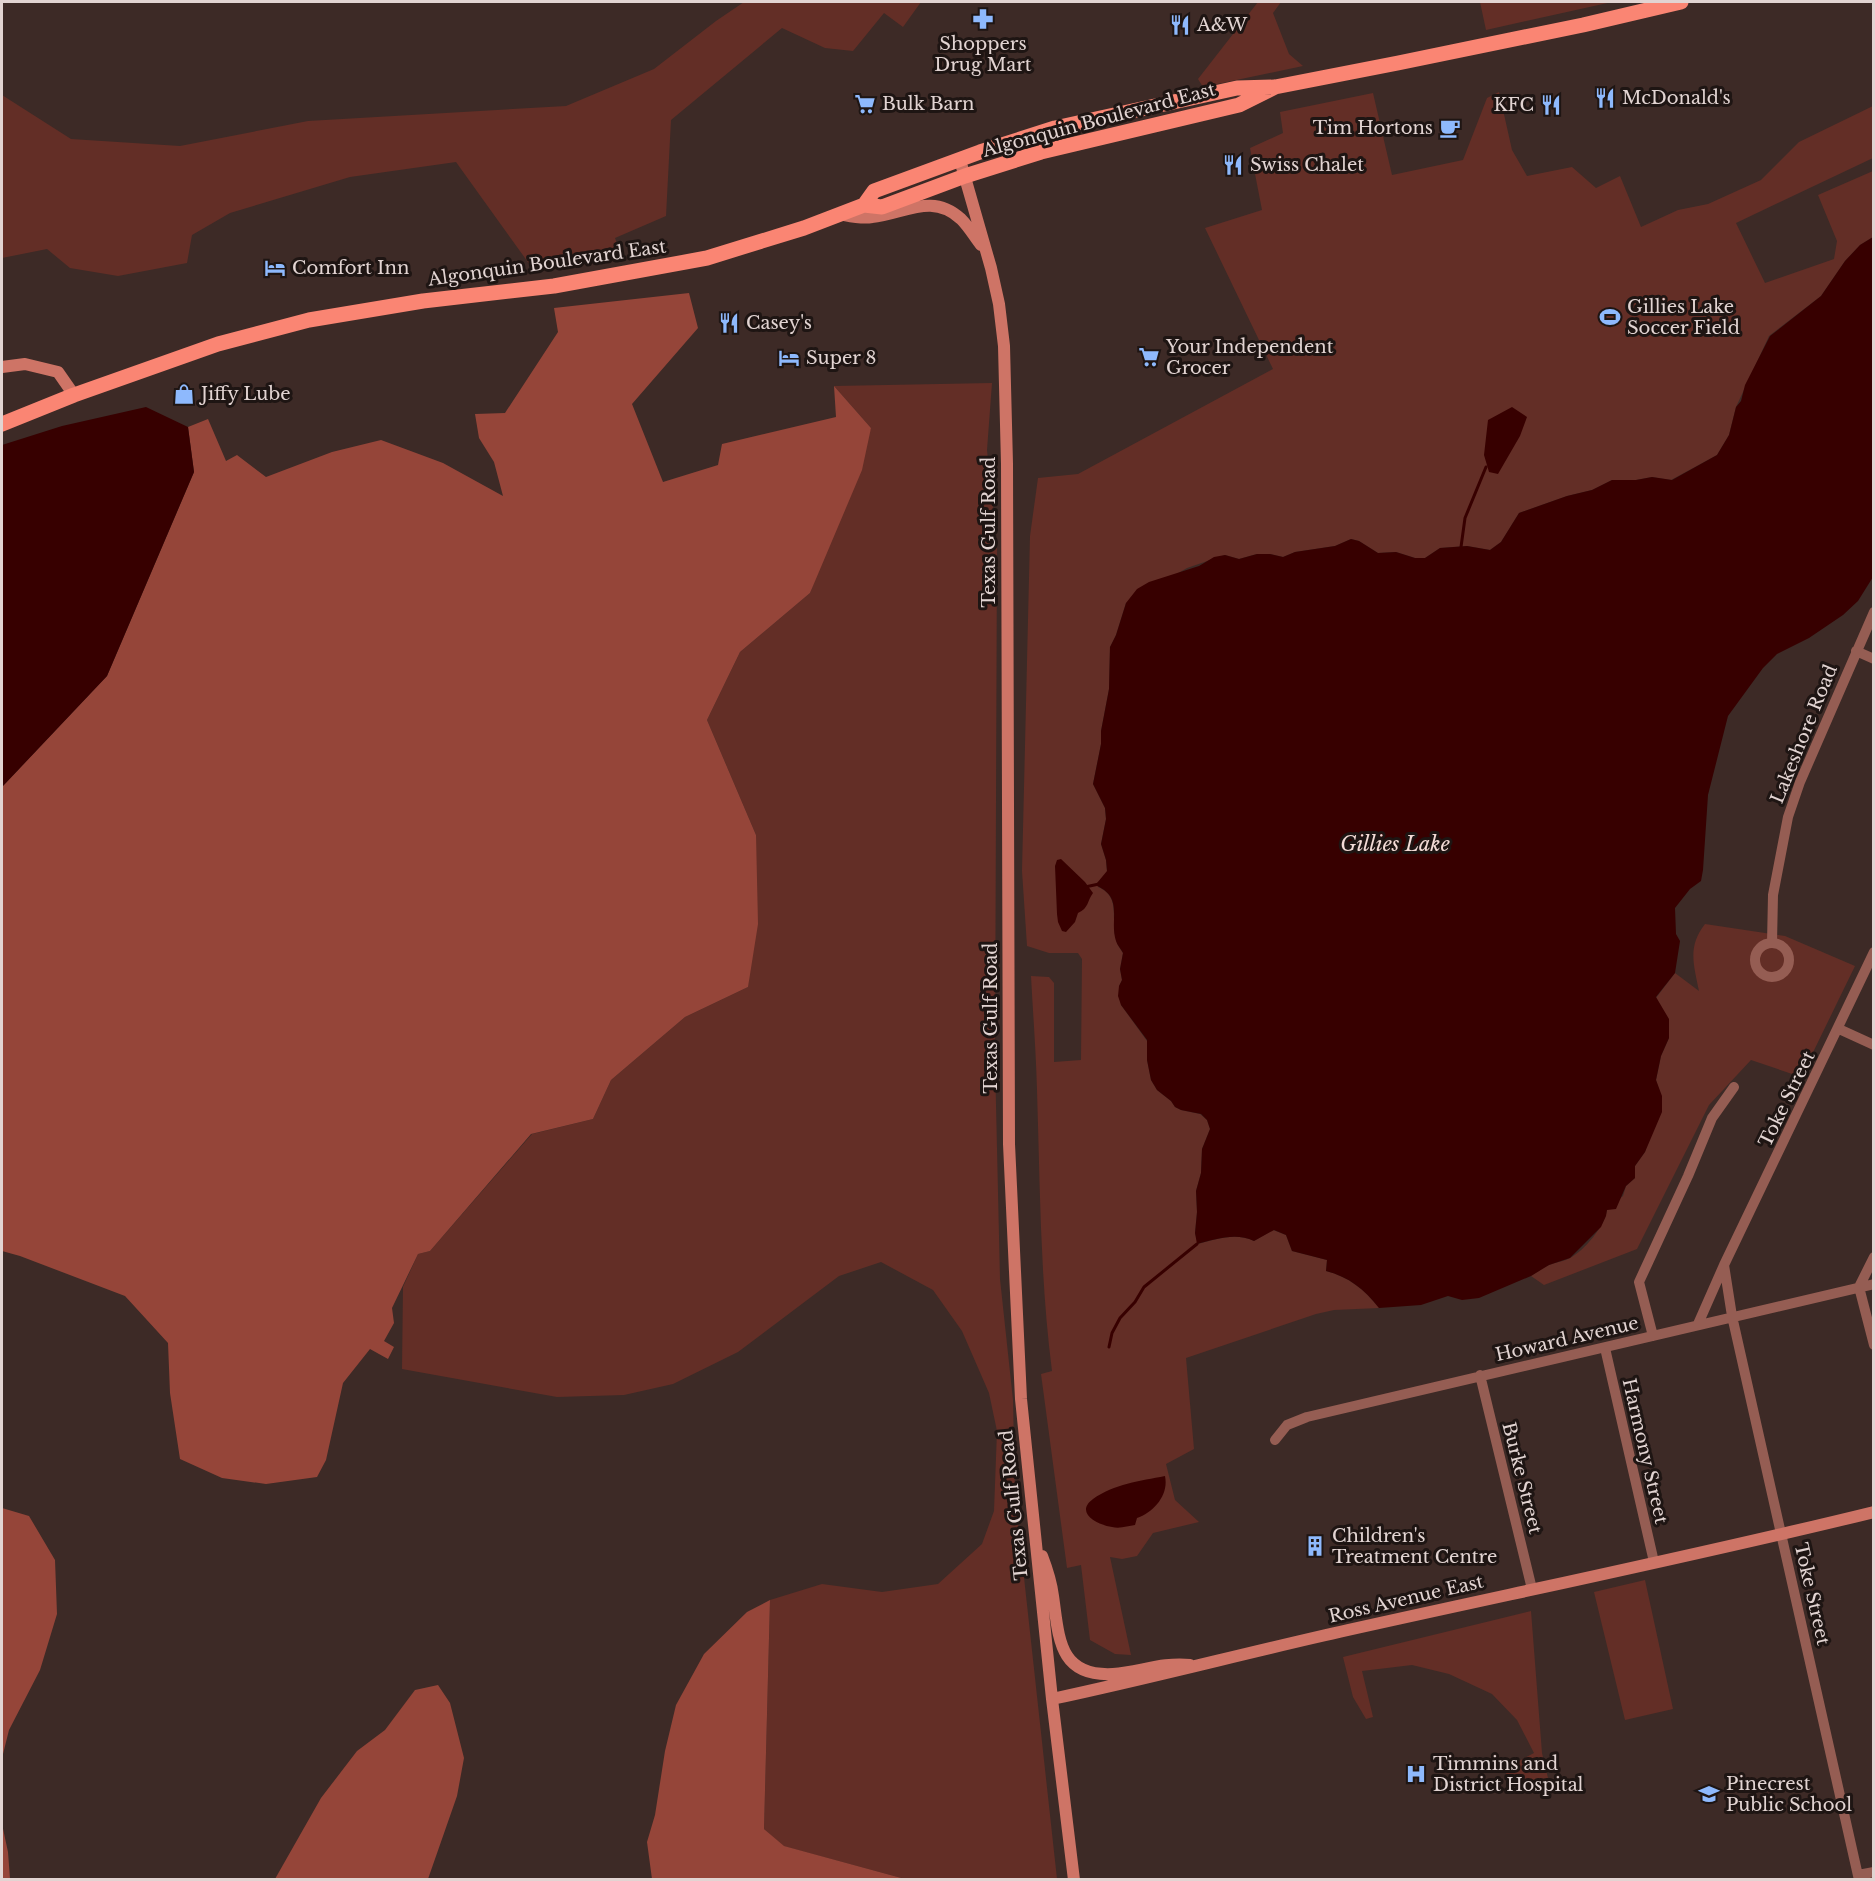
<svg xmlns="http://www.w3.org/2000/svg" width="1875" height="1881" font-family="'Libre Baskerville',serif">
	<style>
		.green { fill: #632e26 }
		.forest { fill: #954539 }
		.water { fill: #370000 }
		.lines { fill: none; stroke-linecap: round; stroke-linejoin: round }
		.stream { stroke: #370000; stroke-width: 3 }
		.street { stroke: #955d53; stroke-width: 10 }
		.secondary { stroke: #ce7466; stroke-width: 12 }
		.primary { stroke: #fa8573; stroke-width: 15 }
		.labels { text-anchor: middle; stroke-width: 6; stroke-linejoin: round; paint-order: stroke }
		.poi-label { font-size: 18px; fill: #e2d4d2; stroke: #1e1513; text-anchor: start }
		.street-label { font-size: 18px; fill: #e2d4d2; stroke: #1e1513 }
		.water-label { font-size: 20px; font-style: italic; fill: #f3dbd6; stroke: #1e1513 }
	</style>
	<rect width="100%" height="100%" fill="#3d2a26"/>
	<!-- green -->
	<path class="green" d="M 744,2 L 921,2 L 903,27 L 884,13 L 853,51 L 825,48 L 782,28 L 671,120 L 666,216 L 615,238 L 622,258 L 530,265 L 456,162 L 350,177 L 230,213 L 192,235 L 187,263 L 118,276 L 70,268 L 47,249 L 2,258 L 2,95 L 71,139 L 180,146 L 308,121 L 566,106 L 654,69 L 716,21 Z
		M 1258,2 L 1281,2 L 1273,13 L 1289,54 L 1303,66 L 1203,87 L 1198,79 Z
		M 1480,2 L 1612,2 L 1486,30 Z
		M 1499,92 L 1512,150 L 1527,176 L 1572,167 L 1596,188 L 1620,176 L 1641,227 L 1678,210 L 1708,204 L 1761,180 L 1799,142 L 1873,106 L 1873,158 L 1736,223 L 1765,283 L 1834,259 L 1837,241 L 1818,195 L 1873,171 L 1873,237 L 1860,245 L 1845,261 L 1821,296 L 1769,336 L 1736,407 L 1729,435 L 1717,455 L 1671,480 L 1652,477 L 1636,480 L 1612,480 L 1592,490 L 1567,496 L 1519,513 L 1501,542 L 1490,550 L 1467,546 L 1440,548 L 1425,558 L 1415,558 L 1396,552 L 1378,553 L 1359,541 L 1351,539 L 1335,546 L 1295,552 L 1283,557 L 1270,554 L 1257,554 L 1239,559 L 1225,555 L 1187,568 L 1126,603 L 1116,635 L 1110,647 L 1109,689 L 1101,731 L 1101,744 L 1093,784 L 1105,808 L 1106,819 L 1101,844 L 1106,860 L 1107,872 L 1098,887 C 1122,897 1110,920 1116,940 C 1117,944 1120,949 1123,953 L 1120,969 L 1122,980 L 1119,986 L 1121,1005 L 1147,1041 L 1147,1060 L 1151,1080 L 1157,1090 L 1171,1101 L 1175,1107 L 1181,1110 L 1200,1114 L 1207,1120 L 1210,1129 L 1202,1149 L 1201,1173 L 1196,1191 L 1197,1212 L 1195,1233 L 1198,1244 C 1217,1239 1236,1232 1254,1241 L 1273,1230 L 1286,1235 L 1292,1251 L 1327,1260 L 1326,1271 C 1349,1277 1364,1289 1379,1308 L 1334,1310 L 1316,1314 L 1186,1358 L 1194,1449 L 1166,1464 L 1175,1500 L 1199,1522 L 1153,1533 L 1137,1556 L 1122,1559 L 1110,1557 L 1131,1655 L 1115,1654 L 1090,1640 L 1081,1565 L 1067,1568 L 1041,1374 L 1052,1371 C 1040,1278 1040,1184 1037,1090 C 1036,1052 1033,1014 1031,976 L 1049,977 L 1054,983 L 1054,1062 L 1081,1060 L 1082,959 L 1078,953 L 1049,953 L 1027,946 L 1022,871 L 1030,536 L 1038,478 L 1078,474 L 1273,369 L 1205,228 L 1262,210 L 1250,148 L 1283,133 L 1280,112 L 1373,93 L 1392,175 L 1463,160 L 1487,98 Z
		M 992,383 L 987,450 L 997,545 L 995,1061 L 1000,1279 L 1013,1400 L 1015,1495 L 1057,1879 L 905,1879 L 783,1846 L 764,1829 L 770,1600 L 822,1584 L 882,1592 L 938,1584 L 982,1544 L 994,1511 L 997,1431 L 989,1393 L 962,1331 L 933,1290 L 881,1262 L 839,1276 L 738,1352 L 673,1384 L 624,1395 L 557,1397 L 402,1369 L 403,1287 L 418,1254 L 430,1251 L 532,1134 L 593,1119 L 611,1080 L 685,1017 L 748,987 L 756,835 L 707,720 L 740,652 L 810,593 L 871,428 L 834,386 Z
		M 1705,924 L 1785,936 L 1855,966 L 1801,1077 L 1751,1060 L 1709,1105 L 1637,1249 L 1544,1285 L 1531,1276 C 1538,1272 1544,1266 1552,1264 C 1557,1262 1565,1261 1570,1258 C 1584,1251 1606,1225 1607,1209 L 1623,1196 L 1626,1186 L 1635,1178 L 1635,1166 L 1645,1152 L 1661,1096 L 1656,1080 L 1661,1056 L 1669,1038 L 1656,998 L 1675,973 L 1699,991 C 1694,965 1687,947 1705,924 Z
		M 1645,1580 L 1673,1709 L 1625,1720 L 1594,1592 Z
		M 1531,1611 L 1542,1753 L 1548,1778 L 1521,1785 L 1511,1783 L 1504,1769 L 1534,1753 L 1517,1720 L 1492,1694 L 1449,1674 L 1412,1665 L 1362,1671 L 1373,1717 L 1366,1719 L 1353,1697 L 1343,1657 Z"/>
	<!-- forest -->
	<path class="forest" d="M 689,293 L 698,328 L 632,404 L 663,482 L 718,465 L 722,444 L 836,417 L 834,386 L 871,428 L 862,470 L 810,593 L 740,652 L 707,720 L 756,835 L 758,924 L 748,987 L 685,1017 L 611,1080 L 593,1119 L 531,1134 L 430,1251 L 418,1254 L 392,1308 L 394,1323 L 384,1341 L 394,1347 L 388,1359 L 370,1349 L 343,1383 L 326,1460 L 317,1477 L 266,1484 L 222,1478 L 180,1459 L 170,1393 L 168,1343 L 125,1296 L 20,1256 L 2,1251 L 2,787 L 107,676 L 194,472 L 188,427 L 208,419 L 226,461 L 237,455 L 266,477 L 332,452 L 381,440 L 443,463 L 503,496 L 494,462 L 479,438 L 475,414 L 505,413 L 558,332 L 554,308 Z
		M 2,1508 L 29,1516 L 55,1560 L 57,1614 L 40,1670 L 9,1730 L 2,1758 Z
		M 770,1600 L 764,1829 L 784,1846 L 905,1879 L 652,1879 L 647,1842 L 655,1815 L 665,1751 L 676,1705 L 704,1654 L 747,1612 Z
		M 438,1685 L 450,1703 L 464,1758 L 457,1796 L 428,1879 L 275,1879 L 321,1798 L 357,1751 L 385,1730 L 415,1690 Z
		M 2,1824 L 8,1852 L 10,1879 L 2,1879 Z"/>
	<!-- water -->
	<path class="water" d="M 1873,237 L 1873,577 L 1858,601 L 1843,615 L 1809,638 L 1777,654 L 1763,668 L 1728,716 L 1708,795 L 1703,870 L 1701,881 L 1690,889 L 1675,908 L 1676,934 L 1680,941 L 1675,973 L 1656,997 L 1669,1019 L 1669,1038 L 1661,1056 L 1656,1080 L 1662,1096 L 1662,1112 L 1645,1152 L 1635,1166 L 1635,1178 L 1626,1186 L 1616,1209 L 1607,1210 L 1606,1216 L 1601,1227 L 1570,1258 L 1549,1265 L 1531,1276 L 1479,1298 L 1462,1300 L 1448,1296 L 1421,1305 L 1379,1308 C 1364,1289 1349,1277 1326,1271 L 1327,1260 L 1292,1251 L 1286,1235 L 1274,1230 L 1254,1241 C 1236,1232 1216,1239 1197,1244 L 1195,1233 L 1197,1212 L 1196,1191 L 1201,1173 L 1202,1149 L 1210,1129 L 1207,1120 L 1201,1114 L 1181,1110 L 1175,1107 L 1171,1101 L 1157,1090 L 1151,1080 L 1147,1060 L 1147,1040 L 1121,1005 L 1118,996 L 1119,986 L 1122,980 L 1120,969 L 1123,953 C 1121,949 1117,945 1116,941 C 1109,920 1124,898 1097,886 L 1097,883 L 1107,871 L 1106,860 L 1101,844 L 1106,819 L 1105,808 L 1093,784 L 1101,744 L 1101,731 L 1109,689 L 1110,647 L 1116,635 L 1126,603 L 1137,589 L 1149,582 L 1199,566 L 1214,557 L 1225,555 L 1239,559 L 1257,554 L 1270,554 L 1283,557 L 1295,552 L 1335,546 L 1351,539 L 1359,541 L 1378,553 L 1396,552 L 1415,558 L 1425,558 L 1440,548 L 1467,546 L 1490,550 L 1501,542 L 1519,513 L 1567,496 L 1592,490 L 1612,480 L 1636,480 L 1652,477 L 1672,480 L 1717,455 L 1729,435 L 1736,407 L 1741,401 L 1745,385 L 1770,336 L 1821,296 L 1845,261 L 1860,245 Z
		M 146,407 L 188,427 L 194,472 L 107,676 L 2,787 L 2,445 L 62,426 Z
		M 1512,407 L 1527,417 L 1520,436 L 1498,474 L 1489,472 L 1484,455 L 1488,420 Z
		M 1061,859 L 1085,882 L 1093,893 C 1087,901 1089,908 1078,913 L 1075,922 L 1066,932 L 1062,931 L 1058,922 L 1057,914 L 1055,866 L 1057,860 Z
		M 1165,1476 C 1169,1495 1154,1512 1137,1518 L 1135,1525 C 1128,1526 1120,1529 1112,1527 C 1098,1525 1074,1513 1093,1499 C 1114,1484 1140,1481 1165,1476 Z"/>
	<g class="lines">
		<!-- stream -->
		<path class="stream" d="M 1461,547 L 1465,518 L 1486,467
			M 1085,887 L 1099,884
			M 1109,1347 L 1112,1333 L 1120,1318 L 1135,1302 L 1144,1287 L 1197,1244"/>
		<!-- street -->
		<path class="street" d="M 1856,651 L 1874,659
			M 1772,943 L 1773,895 L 1788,817 L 1800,782 L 1874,612
			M1755 960a17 17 0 1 1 34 0a17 17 0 1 1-34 0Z
			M 1839,1029 L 1874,1045
			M 1874,1257 L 1859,1287 L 1874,1345
			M 1724,1265 L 1732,1316 L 1859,1880
			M 1698,1324 L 1724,1265 L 1874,952
			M 1653,1336 L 1639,1282 L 1688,1176 L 1712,1118 L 1734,1087
			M 1605,1348 L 1654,1562
			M 1480,1375 L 1532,1589
			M 1275,1440 L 1287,1425 L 1307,1417 L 1874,1284
			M 1858,1875 L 1874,1872"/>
		<!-- secondary -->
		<path class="secondary" d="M 962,167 L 991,268 L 999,304 L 1004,346 L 1007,464 L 1009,1144 L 1021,1399 L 1052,1699 L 1074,1880
			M 839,214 C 850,216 861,219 872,217 C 904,214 932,192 961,219 C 969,227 974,236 981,245
			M 2,367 L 25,364 L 58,372 L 74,395
			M 1042,1556 C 1047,1569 1051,1581 1053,1596 C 1059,1637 1058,1677 1113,1674 C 1140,1672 1162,1662 1190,1665
			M 1052,1699 C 1151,1678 1249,1652 1348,1630 C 1523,1591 1699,1555 1874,1512"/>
		<!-- primary -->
		<path class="primary" d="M 864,205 L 874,191 L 980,152 L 1055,128 L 1237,88 L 1275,87 L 1398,63 L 1583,25 L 1681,2
			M 2,424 L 74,395 L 218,344 L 309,320 L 423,301 L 554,286 L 707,258 L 804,228 L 864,205 L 882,207 L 965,176 L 1041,152 L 1239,105 L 1275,87"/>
	</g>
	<!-- icons -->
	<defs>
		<g id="pharmacy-bare" transform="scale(1.62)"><path d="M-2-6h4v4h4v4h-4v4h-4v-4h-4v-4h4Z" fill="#8eb9fd" stroke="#1e1513" stroke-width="2.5" paint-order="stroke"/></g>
		<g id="restaurant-bare" transform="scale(1.62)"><path d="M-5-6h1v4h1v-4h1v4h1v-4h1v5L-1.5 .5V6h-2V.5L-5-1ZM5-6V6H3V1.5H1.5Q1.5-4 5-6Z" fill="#8eb9fd" stroke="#1e1513" stroke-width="2.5" paint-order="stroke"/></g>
		<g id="supermarket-bare" transform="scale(1.62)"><path d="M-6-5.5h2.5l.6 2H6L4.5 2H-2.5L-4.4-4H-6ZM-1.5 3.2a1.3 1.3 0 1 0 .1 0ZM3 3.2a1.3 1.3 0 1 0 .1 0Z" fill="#8eb9fd" stroke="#1e1513" stroke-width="2.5" paint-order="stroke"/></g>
		<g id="cafe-bare" transform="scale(1.62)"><path d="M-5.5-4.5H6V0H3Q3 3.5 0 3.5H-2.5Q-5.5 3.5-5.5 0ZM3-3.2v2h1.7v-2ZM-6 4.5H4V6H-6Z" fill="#8eb9fd" stroke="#1e1513" stroke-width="2.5" paint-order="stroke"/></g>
		<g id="hotel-bare" transform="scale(1.62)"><path d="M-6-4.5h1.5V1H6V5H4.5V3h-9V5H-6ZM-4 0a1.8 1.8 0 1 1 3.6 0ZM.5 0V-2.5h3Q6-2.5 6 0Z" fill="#8eb9fd" stroke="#1e1513" stroke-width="2.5" paint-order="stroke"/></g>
		<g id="stadium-bare" transform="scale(1.62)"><path d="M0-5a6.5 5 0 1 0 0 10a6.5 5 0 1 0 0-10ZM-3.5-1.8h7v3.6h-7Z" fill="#8eb9fd" stroke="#1e1513" stroke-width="2.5" paint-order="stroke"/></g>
		<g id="shop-bare" transform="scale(1.62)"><path d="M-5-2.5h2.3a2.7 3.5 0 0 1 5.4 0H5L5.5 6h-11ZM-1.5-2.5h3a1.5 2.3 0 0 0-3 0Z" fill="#8eb9fd" stroke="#1e1513" stroke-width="2.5" paint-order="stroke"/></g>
		<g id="building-bare" transform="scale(1.62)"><path d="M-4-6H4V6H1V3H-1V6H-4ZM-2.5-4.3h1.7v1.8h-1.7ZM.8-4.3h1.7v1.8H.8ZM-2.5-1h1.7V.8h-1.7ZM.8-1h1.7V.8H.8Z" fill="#8eb9fd" stroke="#1e1513" stroke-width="2.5" paint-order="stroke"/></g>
		<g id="hospital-bare" transform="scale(1.62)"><path d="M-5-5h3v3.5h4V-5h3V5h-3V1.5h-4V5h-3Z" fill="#8eb9fd" stroke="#1e1513" stroke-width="2.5" paint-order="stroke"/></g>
		<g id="school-bare" transform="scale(1.62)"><path d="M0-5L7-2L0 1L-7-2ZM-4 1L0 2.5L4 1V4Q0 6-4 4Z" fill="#8eb9fd" stroke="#1e1513" stroke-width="2.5" paint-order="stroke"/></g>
	</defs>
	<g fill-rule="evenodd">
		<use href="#pharmacy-bare" x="983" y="19"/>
		<use href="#restaurant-bare" x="1180" y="25"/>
		<use href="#restaurant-bare" x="1605" y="98"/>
		<use href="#supermarket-bare" x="865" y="104"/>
		<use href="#restaurant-bare" x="1551" y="105"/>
		<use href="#cafe-bare" x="1450" y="128"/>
		<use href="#restaurant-bare" x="1233" y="165"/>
		<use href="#hotel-bare" x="275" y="268"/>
		<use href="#stadium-bare" x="1610" y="317"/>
		<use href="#restaurant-bare" x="729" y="323"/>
		<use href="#supermarket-bare" x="1149" y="357"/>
		<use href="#hotel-bare" x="789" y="358"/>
		<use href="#shop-bare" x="184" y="394"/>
		<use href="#building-bare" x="1315" y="1546"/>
		<use href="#hospital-bare" x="1416" y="1774"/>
		<use href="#school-bare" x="1709" y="1794"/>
	</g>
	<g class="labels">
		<!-- poi labels -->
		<g class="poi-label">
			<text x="1197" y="31">A&amp;W</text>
			<text x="983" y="50" text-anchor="middle">Shoppers<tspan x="983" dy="21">Drug Mart</tspan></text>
			<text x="1622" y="104">McDonald's</text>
			<text x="882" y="110">Bulk Barn</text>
			<text x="1534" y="111" text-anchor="end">KFC</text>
			<text x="1433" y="134" text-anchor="end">Tim Hortons</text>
			<text x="1250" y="171">Swiss Chalet</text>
			<text x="292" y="274">Comfort Inn</text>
			<text x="1627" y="313">Gillies Lake<tspan x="1627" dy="21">Soccer Field</tspan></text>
			<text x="746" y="329">Casey's</text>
			<text x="1166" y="353">Your Independent<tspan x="1166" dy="21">Grocer</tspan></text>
			<text x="806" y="364">Super 8</text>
			<text x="201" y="400">Jiffy Lube</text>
			<text x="1332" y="1542">Children's<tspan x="1332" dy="21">Treatment Centre</tspan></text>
			<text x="1433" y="1770">Timmins and<tspan x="1433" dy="21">District Hospital</tspan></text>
			<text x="1726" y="1790">Pinecrest<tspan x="1726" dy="21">Public School</tspan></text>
		</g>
		<!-- street labels -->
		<g class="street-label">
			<text transform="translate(1099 120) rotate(-15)" y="6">Algonquin Boulevard East</text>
			<text transform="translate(547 263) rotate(-8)" y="6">Algonquin Boulevard East</text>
			<text transform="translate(989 532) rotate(-90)" y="6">Texas Gulf Road</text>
			<text transform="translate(1804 734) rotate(-68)" y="6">Lakeshore Road</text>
			<text transform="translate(991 1018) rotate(-90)" y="6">Texas Gulf Road</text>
			<text transform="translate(1787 1099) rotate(-64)" y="6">Toke Street</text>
			<text transform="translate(1567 1339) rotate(-13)" y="6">Howard Avenue</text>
			<text transform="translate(1645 1451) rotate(77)" y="6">Harmony Street</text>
			<text transform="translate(1522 1478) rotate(76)" y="6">Burke Street</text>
			<text transform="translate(1014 1505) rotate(-96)" y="6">Texas Gulf Road</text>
			<text transform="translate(1812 1594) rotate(77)" y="6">Toke Street</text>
			<text transform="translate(1406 1599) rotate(-13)" y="6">Ross Avenue East</text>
		</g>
		<!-- water labels -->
		<g class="water-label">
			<text x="1395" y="851">Gillies Lake</text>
		</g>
	</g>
	<!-- border -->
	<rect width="1875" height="1881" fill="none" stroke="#e2d4d2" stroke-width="6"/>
</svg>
